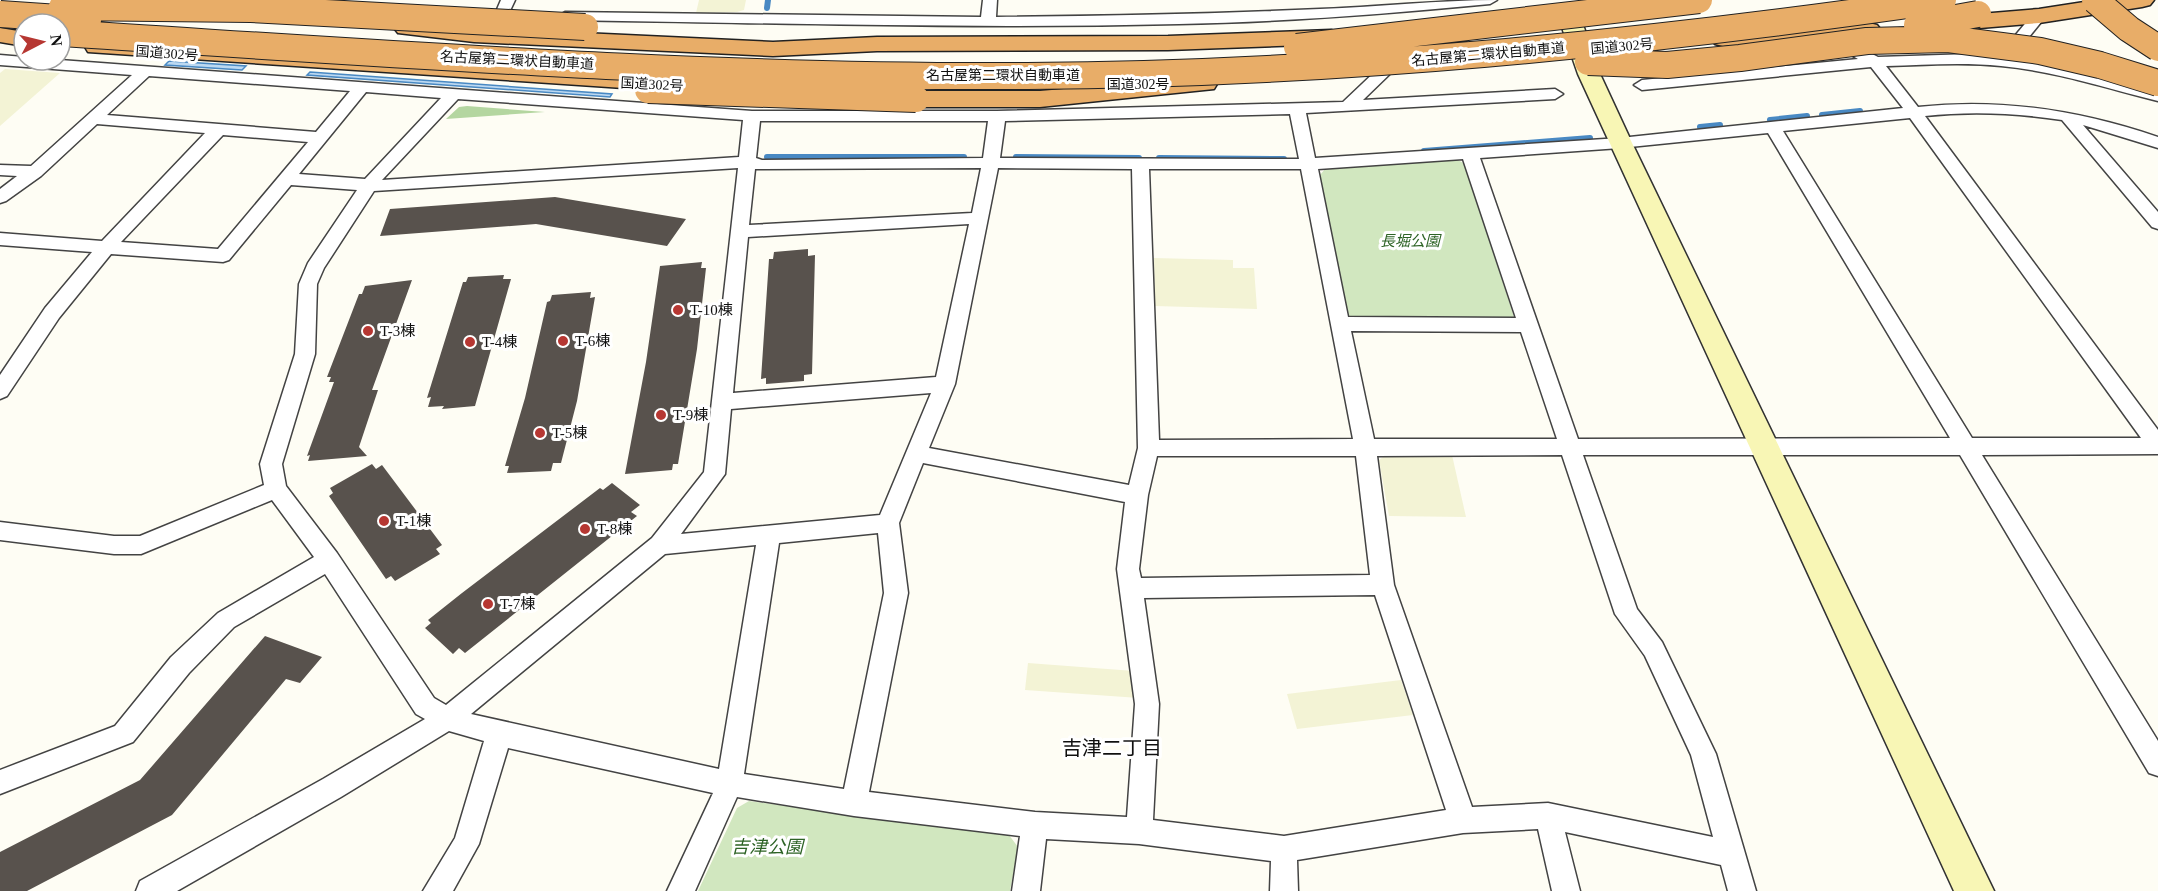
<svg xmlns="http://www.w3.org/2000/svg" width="2158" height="891" font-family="'Times New Roman','Noto Sans JP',serif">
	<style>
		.farmland { fill: #f3f3d5 }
		.green { fill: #d1e7bf }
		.forest { fill: #b4d6a0 }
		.water { fill: #bcd9f2; stroke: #4989c3; stroke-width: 1.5 }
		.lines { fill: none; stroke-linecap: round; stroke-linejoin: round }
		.stream { stroke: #4989c3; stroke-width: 6 }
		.building { fill: #58524d }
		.street-casing { stroke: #434343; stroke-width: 3 }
		.secondary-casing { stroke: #323232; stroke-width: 3 }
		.highway-casing { stroke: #212121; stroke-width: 3 }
		.street { fill: #fff; fill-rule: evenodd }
		.secondary { fill: #f8f6b5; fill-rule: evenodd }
		.highway { fill: #e8ad68; fill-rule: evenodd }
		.highway-bridge-casing { stroke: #212121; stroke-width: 28; stroke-linecap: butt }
		.highway-bridge { stroke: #e8ad68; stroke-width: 26 }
		.poi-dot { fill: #b63732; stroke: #fff; stroke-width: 2 }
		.labels { text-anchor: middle; stroke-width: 6; stroke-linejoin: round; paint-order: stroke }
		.far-street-label { font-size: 14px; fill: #101010; stroke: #fff }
		.park-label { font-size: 15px; font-style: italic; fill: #2d6325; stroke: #fff }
		.poi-label { font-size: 15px; fill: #101010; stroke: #fff; text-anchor: start }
		.near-park-label { font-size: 18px; font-style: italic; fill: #2d6325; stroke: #fff }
		.near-neighbourhood-label { font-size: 20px; fill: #101010; stroke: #fff }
	</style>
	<rect width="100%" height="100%" fill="#fefdf4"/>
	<!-- farmland -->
	<path class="farmland" d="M 699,0 L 746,0 L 744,10 L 737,12 L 696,13 Z
		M 5,69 L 60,73 L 0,126 L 0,73 Z
		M 1154,258 L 1233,260 L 1233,268 L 1254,268 L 1257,309 L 1155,306 Z
		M 1387,454 L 1452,455 L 1466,517 L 1389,516 L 1379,460 Z
		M 1028,663 L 1134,671 L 1139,698 L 1025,690 Z
		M 1401,680 L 1413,715 L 1297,729 L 1287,694 Z"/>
	<!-- green -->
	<path class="green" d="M 1458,160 L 1465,164 L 1514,317 L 1509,320 L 1356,321 L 1348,315 L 1320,175 L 1325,169 Z
		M 749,801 L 1009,835 L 1018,847 L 1010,891 L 698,891 L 737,808 Z"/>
	<!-- forest -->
	<path class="forest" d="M 467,106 L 545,112 L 446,119 L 459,107 Z"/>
	<!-- water -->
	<path class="water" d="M 169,61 L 246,66 L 242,70 L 165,65 Z
		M 310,72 L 612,94 L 610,97 L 307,75 Z"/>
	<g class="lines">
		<!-- stream -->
		<path class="stream" d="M 767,8 L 768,0
			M 1822,115 L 1860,111
			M 1770,120 L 1807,116
			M 1700,127 L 1720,125
			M 1424,151 L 1590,138
			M 767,157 L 964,157
			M 1016,157 L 1139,158
			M 1159,158 L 1284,159"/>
	</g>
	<!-- building -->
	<path class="building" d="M 555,197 L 686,219 L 667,246 L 536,224 L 380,236 L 390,209 Z
		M 808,249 L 808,256 L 815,255 L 812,374 L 804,375 L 804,381 L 766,384 L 766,378 L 761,379 L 769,259 L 773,259 L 774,252 Z
		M 702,262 L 701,268 L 706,268 L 697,349 L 678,464 L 673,464 L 672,470 L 625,474 L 646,362 L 660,266 Z
		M 504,275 L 503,279 L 511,279 L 475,406 L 442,409 L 444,406 L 428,407 L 431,397 L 427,398 L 463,282 L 466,282 L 468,277 Z
		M 412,280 L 372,390 L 378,390 L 359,447 L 367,456 L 308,461 L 310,455 L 307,456 L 334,382 L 329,382 L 331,377 L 327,377 L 359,294 L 362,294 L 365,286 Z
		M 591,292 L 590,298 L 595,297 L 577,401 L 561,463 L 553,463 L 551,471 L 507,473 L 509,466 L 505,466 L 525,398 L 547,302 L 550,301 L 552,295 Z
		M 372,464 L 376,469 L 382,465 L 442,545 L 436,549 L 440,554 L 395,581 L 391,576 L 386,579 L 329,496 L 333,493 L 330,488 Z
		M 612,483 L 640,505 L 631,512 L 637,516 L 465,653 L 459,648 L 453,654 L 425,628 L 431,623 L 428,620 L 462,593 L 600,488 L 603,490 Z
		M 265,636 L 322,657 L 300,683 L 286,679 L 172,815 L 27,891 L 0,891 L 0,852 L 140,780 Z"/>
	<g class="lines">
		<!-- street casing -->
		<g class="street-casing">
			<path id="street" d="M 501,0 L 515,0 L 507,17 L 502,18 L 495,14 Z
				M 983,0 L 997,0 L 996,17 C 1104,16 1212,14 1320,9 C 1379,7 1438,0 1497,0 L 1490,4 C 1387,14 1283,22 1179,24 C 974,29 770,23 565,20 L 558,16 L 565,12 L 981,17 Z
				M 2039,12 L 2046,16 L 2012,58 L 2075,68 L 2158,91 L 2158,101 C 2106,88 2055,71 2001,66 C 1963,62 1924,65 1886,66 L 1918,107 C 2001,98 2079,110 2158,137 L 2158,148 L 2083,125 L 2158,212 L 2158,229 L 2152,227 L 2062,120 C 2016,113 1971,111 1925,116 L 2158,430 L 2158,454 L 1982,455 L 2158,741 L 2158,776 L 2149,773 L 1960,455 L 1583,455 L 1637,609 L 1662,642 L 1716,754 L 1756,891 L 1728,891 L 1721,865 L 1565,832 L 1580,891 L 1552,891 L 1538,829 L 1463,833 L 1297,860 L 1298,891 L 1270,891 L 1271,861 L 1139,844 L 1046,839 L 1040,891 L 1012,891 L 1020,836 L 854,816 L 737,797 L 695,891 L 667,891 L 713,793 L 508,748 L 479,844 L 453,891 L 423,891 L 455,838 L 484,741 L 449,731 L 341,797 L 177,891 L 136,891 L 140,881 L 323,779 L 425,719 L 416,714 L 325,574 L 234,627 L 189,673 L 133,742 L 0,794 L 0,770 L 115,726 L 171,657 L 218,613 L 314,557 L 272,500 L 141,554 L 114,554 L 0,540 L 0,522 L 114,536 L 140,536 L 264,485 L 260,464 L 295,354 L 299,284 L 308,263 L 357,190 L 291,185 L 229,260 L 223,262 L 111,254 L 59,318 L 7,396 L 0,399 L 0,375 L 45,308 L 92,252 L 0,245 L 0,233 L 102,241 L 205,133 L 97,124 L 41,176 L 6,201 L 0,203 L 0,189 L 17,176 L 0,175 L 0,165 L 31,166 L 132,75 L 0,65 L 0,55 L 24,57 L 24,60 L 60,60 L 752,111 L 997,111 L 1343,102 L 1381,66 L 1387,64 L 1395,69 L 1363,100 L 1555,89 L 1563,94 L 1555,99 L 1306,113 L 1315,158 L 1620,138 L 1903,108 L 1871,67 L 1642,90 L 1634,85 L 1642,80 L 1858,59 L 1832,44 L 1829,41 L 1832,38 L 1837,36 L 1878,57 L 1972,54 L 1998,56 L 2034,13 ZM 149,76 L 350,91 L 316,132 L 107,115 ZM 366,92 L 441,98 L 365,179 L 299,174 ZM 458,99 L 743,120 L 739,157 L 382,180 ZM 1290,114 L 1299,159 L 1000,158 L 1005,121 ZM 1910,118 L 2141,438 L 1972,438 L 1783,131 ZM 760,121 L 988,121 L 983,158 L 762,160 L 756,158 ZM 1768,133 L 1950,438 L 1578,439 L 1480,158 L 1620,148 ZM 223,135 L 308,142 L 218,249 L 121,242 ZM 1463,159 L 1516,318 L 1348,317 L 1318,169 ZM 738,168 L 704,472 L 652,538 L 446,705 L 434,698 L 337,553 L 286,486 L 282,464 L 315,354 L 317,284 L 324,268 L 374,191 ZM 981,168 L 972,213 L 749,225 L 755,169 ZM 998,168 L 1132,169 L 1138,448 L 1129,485 L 929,448 L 955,384 ZM 1149,169 L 1301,169 L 1353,439 L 1159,440 ZM 969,224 L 936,377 L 733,393 L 748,237 ZM 1351,331 L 1521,332 L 1557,439 L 1374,439 ZM 931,393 L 880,515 L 681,534 L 725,474 L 731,409 ZM 1562,455 L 1615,614 L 1645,656 L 1691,755 L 1713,837 L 1548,803 L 1472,807 L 1394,585 L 1377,456 ZM 1157,456 L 1356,456 L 1370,575 L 1141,578 L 1139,569 L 1148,495 ZM 923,463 L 1125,502 L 1117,569 L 1135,704 L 1127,817 L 1035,812 L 869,792 L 908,593 L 899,523 ZM 878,533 L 884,593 L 844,789 L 744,774 L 779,543 ZM 756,545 L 719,769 L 471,714 L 665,554 ZM 1375,595 L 1446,810 L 1284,836 L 1153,820 L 1159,704 L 1144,598 Z"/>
		</g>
		<!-- secondary casing -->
		<g class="secondary-casing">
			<path id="secondary" d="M 1569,10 L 1577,11 L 1580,16 L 1600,74 L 1632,143 L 1994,891 L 1954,891 L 1578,74 L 1558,16 L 1561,11 Z"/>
		</g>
		<!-- highway casing -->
		<g class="highway-casing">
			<path id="highway" d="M 2097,0 L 2154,0 L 2150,5 L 2142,7 L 2039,23 L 1944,31 L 1936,29 L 1932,24 L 1936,19 L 1944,17 L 2039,9 Z
				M 406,21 L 474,28 L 773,42 L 877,37 L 1168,36 L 1331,30 L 1339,32 L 1343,37 L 1339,42 L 1331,44 L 1168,50 L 877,51 L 773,56 L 474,42 L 398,33 L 394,28 L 398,23 Z
				M 1869,23 L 1877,25 L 1881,30 L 1877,35 L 1723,46 L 1715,44 L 1711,39 L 1715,34 L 1723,32 Z
				M 0,28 L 24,32 L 24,46 L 0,42 Z
				M 97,40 L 683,78 L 692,80 L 695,85 L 692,90 L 683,92 L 88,52 L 85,47 L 88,42 Z
				M 1205,77 L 1214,79 L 1217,84 L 1214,89 L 1040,107 L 916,107 L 907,104 L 903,99 L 907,94 L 916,91 L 1040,91 Z"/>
		</g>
		<!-- street -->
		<use href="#street" class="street"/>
		<!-- secondary -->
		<use href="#secondary" class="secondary"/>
		<!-- highway -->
		<use href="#highway" class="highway"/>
		<!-- highway-bridge casing -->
		<g class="highway-bridge-casing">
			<path id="highway-bridge" d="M 2095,0 L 2129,29 L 2158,48
				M 62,7 L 251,9 L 585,27
				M 0,14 L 88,20
				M 1917,25 L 1978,14
				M 60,33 C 382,53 704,78 1027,76 C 1334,74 1639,44 1943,0
				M 1297,47 L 1699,0
				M 1588,62 L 1667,65 L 1740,58 L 1867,41 L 1948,39 L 2040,51 L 2100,65 L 2158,83
				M 648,90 L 916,99"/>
		</g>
		<!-- highway-bridge -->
		<use href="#highway-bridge" class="highway-bridge"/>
	</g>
	<!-- markers -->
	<g class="poi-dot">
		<circle cx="678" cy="310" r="6"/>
		<circle cx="368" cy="331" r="6"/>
		<circle cx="563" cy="341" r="6"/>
		<circle cx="470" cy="342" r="6"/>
		<circle cx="661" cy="415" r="6"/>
		<circle cx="540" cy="433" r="6"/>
		<circle cx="384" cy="521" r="6"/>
		<circle cx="585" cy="529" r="6"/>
		<circle cx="488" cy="604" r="6"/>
	</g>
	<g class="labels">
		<!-- far-street labels -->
		<g class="far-street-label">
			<text transform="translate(1622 46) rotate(-5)" y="5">国道302号</text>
			<text transform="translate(167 53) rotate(4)" y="5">国道302号</text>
			<text transform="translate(1488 54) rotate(-5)" y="5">名古屋第二環状自動車道</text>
			<text transform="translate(517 60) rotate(3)" y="5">名古屋第二環状自動車道</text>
			<text x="1003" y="80">名古屋第二環状自動車道</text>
			<text transform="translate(652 84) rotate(3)" y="5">国道302号</text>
			<text x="1138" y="89">国道302号</text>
		</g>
		<!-- park labels -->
		<g class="park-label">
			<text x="1410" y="246">長堀公園</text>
		</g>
		<!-- poi labels -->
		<g class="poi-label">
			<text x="690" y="315">T-10棟</text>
			<text x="380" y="336">T-3棟</text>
			<text x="575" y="346">T-6棟</text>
			<text x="482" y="347">T-4棟</text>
			<text x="673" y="420">T-9棟</text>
			<text x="552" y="438">T-5棟</text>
			<text x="396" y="526">T-1棟</text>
			<text x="597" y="534">T-8棟</text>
			<text x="500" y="609">T-7棟</text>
		</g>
		<!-- near-park labels -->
		<g class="near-park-label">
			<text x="767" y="853">吉津公園</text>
		</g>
		<!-- near-neighbourhood labels -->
		<g class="near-neighbourhood-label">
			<text x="1112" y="755">吉津二丁目</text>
		</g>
	</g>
	<!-- north arrow -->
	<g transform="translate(42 42) rotate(83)"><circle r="28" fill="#ffffff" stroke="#9f9f9f" stroke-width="1.5"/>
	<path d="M0-4.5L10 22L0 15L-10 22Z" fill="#b63732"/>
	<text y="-9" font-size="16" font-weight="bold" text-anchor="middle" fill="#101010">N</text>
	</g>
</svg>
